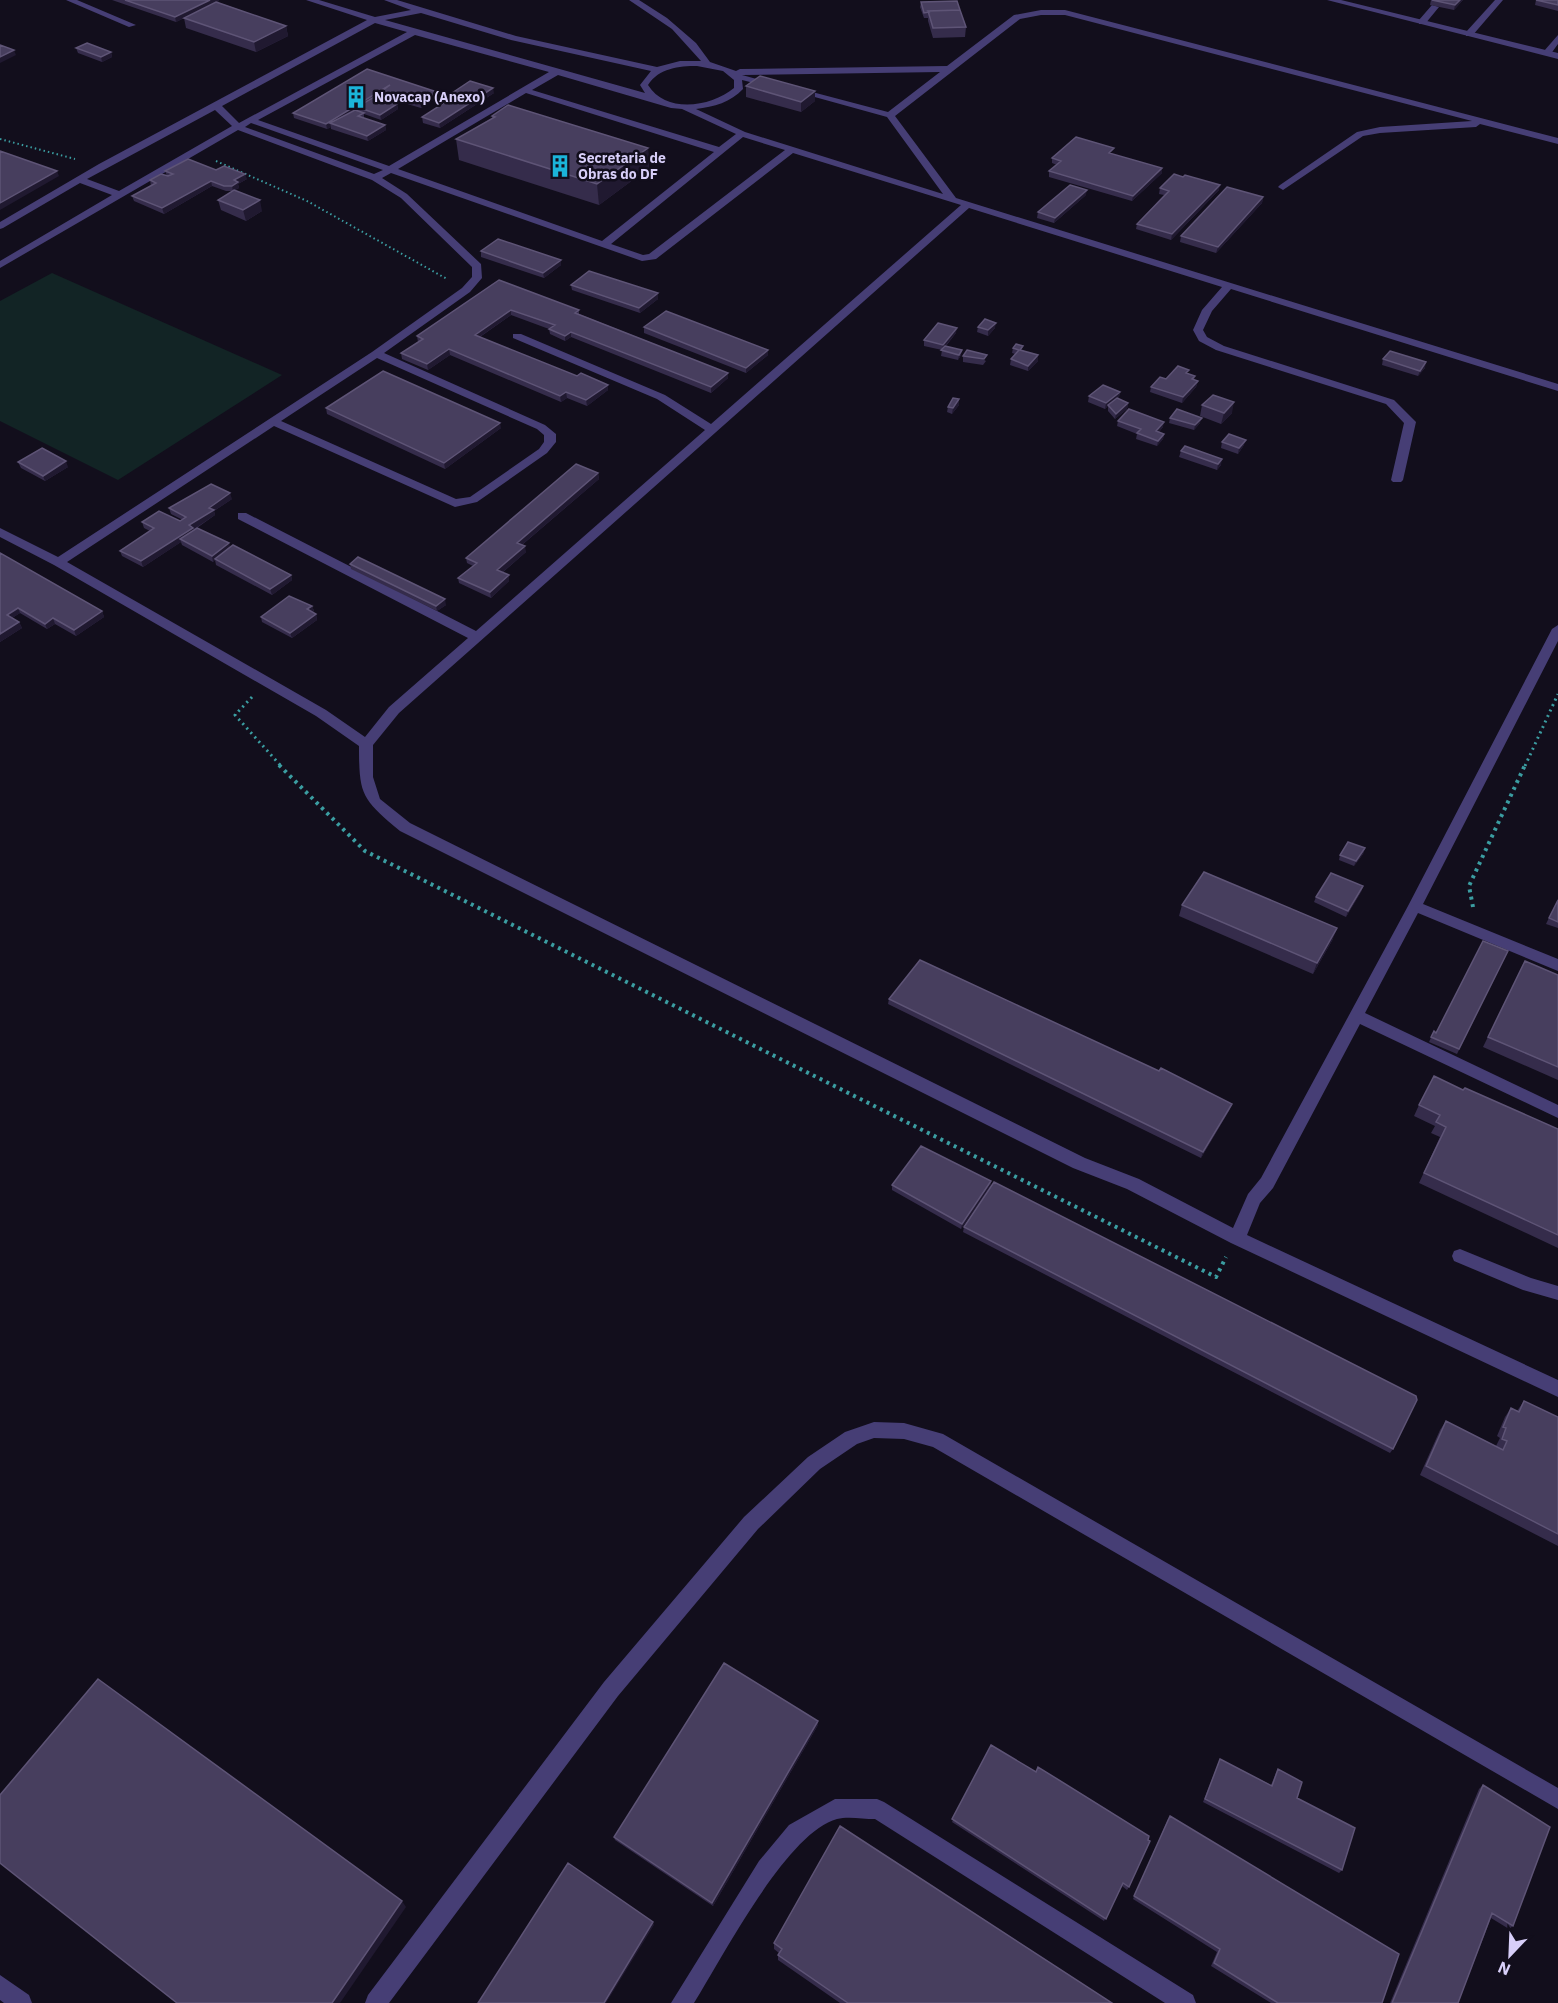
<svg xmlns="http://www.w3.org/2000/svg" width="1558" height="2003" font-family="'IBM Plex Sans',sans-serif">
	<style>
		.green { fill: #122425 }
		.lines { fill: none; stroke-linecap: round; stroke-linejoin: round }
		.path-far2 { stroke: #3b9da1; stroke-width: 2; stroke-dasharray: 1.5 3; stroke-linecap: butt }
		.path-far1 { stroke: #3b9da1; stroke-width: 3; stroke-dasharray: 2 4; stroke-linecap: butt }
		.path { stroke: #3b9da1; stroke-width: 4; stroke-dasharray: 3 4.5; stroke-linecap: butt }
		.service { fill: #463e75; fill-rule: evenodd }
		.tertiary { fill: #463e75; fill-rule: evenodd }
		.wall { fill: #352c4b }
		.shaded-wall { fill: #201930 }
		.building { fill: #473e5e; stroke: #5e5476; stroke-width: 1.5 }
		.labels { text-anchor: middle; stroke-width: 5; stroke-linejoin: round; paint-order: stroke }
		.far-poi-label { font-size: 14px; font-weight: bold; fill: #d8cff9; stroke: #120e1c; text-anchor: start }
	</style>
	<rect width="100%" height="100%" fill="#120e1c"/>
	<!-- green -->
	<path class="green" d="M 52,273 L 282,375 L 118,480 L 0,421 L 0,301 Z"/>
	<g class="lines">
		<!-- path-far2 -->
		<path class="path-far2" d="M 0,139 L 75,159
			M 216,161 L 307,201 L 447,279"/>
		<!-- path-far1 -->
		<path class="path-far1" d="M 252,697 L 235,715 L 281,766
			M 1525,766 L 1558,694"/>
		<!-- path -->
		<path class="path" d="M 279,765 L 365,851 L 1216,1277 L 1226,1257
			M 1473,907 L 1469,886 L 1525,765"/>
		<!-- service -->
		<path class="service" d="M 66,0 L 77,0 L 136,25 L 129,27 Z
			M 306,0 L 319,0 L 375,17 L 411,10 L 384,0 L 397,0 L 516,36 L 657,67 L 680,61 L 701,61 L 672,29 L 629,0 L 639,0 L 667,18 L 696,43 L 710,62 L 736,71 L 740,69 L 947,66 L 1014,15 L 1041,10 L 1065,10 L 1558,138 L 1558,144 L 1480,124 L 1476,127 L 1380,133 L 1363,136 L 1283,190 L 1278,187 L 1280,185 L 1357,132 L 1380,127 L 1472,121 L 1065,15 L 1041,15 L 1020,19 L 895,116 L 956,198 L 1558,384 L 1558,391 L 1231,289 L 1212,311 L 1203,330 L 1207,337 L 1224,346 L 1394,400 L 1416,422 L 1403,480 L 1401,482 L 1393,482 L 1391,480 L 1404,423 L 1386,404 L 1216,350 L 1199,341 L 1193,330 L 1202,310 L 1222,287 L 969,208 L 399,713 L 373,745 L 373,777 L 380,799 L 410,823 L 1085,1158 L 1139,1179 L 1233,1228 L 1248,1194 L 1261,1178 L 1408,906 L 1552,629 L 1558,625 L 1558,641 L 1423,904 L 1558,959 L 1558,971 L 1418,913 L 1365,1013 L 1558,1105 L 1558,1118 L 1360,1024 L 1273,1188 L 1260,1203 L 1247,1235 L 1558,1380 L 1558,1397 L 1231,1243 L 1127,1189 L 1073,1168 L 400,831 C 362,799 359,796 359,746 L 316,716 L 54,565 L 0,537 L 0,528 L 58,557 L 372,352 L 462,288 L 472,277 L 472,267 L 401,198 L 372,180 L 238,130 L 0,268 L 0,261 L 112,195 L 80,183 L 3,228 L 0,229 L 0,222 L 99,164 L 367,20 ZM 421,13 L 511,40 L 651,71 L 640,85 L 645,93 L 385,20 ZM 375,23 L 407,32 L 239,123 L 222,106 ZM 415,35 L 549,72 L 389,166 L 258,120 ZM 697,66 L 723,71 L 734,80 L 734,88 C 711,107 666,114 648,85 C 659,68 679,66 697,66 ZM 940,72 L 888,112 L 797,88 L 793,91 L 887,117 L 943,194 L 745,132 L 696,109 C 714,107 731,102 743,89 L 742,80 L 774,88 L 778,85 L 742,75 ZM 558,75 L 671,108 L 682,109 L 736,134 L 719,147 L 532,90 ZM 526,93 L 714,152 L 602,241 L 398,169 ZM 215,110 L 232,126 L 119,191 L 87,179 ZM 251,123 L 383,170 L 374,174 L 245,127 ZM 743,137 L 785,150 L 649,254 L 643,255 L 611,244 ZM 793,153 L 961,205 L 711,424 L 665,395 L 521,334 L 513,334 L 513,338 L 657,399 L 705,430 L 476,631 L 246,513 L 238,513 L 238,519 L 468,638 L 389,707 L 365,737 L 326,710 L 67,562 L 274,426 L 455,507 L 477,502 L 547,453 L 556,442 L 556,434 L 545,425 L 384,353 L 470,292 L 482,278 L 481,264 L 407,194 L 382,178 L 391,173 L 642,261 L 656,259 ZM 377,358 L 537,429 L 544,435 L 544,442 L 539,449 L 470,497 L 456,499 L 281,421 Z
			M 1495,0 L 1503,0 L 1472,36 L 1466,36 L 1466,32 Z
			M 1432,5 L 1439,7 L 1425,24 L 1419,24 L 1419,20 Z
			M 1558,35 L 1558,44 L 1550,55 L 1544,55 L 1544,51 Z
			M 1460,1249 L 1531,1278 L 1558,1286 L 1558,1300 L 1523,1290 L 1454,1261 L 1452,1256 L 1454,1251 Z
			M 874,1422 L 904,1423 L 943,1434 L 1558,1788 L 1558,1809 L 933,1447 L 904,1439 L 874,1438 L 857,1444 L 820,1469 L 758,1529 L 618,1696 L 389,2003 L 365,2003 L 368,1995 L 604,1682 L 744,1517 L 808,1457 L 845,1432 Z
			M 835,1799 L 877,1799 L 884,1802 L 1193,1995 L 1196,2003 L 1165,2003 L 875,1819 C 863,1819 848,1816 837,1819 C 787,1832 722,1958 694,2003 L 671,2003 L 759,1861 L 789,1825 Z
			M 0,1975 L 29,1995 L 32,2003 L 4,2003 L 0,2000 Z"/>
		<!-- tertiary -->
		<path class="tertiary" d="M 1327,0 L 1341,0 L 1558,53 L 1558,59 Z"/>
	</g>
	<!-- wall -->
	<path class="wall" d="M 112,0 L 218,0 L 219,1 L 217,2 L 286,26 L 288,36 L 256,52 L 186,28 L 184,18 L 176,22 Z
		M 1431,0 L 1463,0 L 1454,10 L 1430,5 Z
		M 1536,0 L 1558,0 L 1558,11 L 1535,5 Z
		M 921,2 L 966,27 L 965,37 L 933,38 L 928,21 L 928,18 L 924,18 L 920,7 Z
		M 76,48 L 111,52 L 112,57 L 102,62 L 78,53 Z
		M 367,69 L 437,92 L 437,98 L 421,108 L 383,97 L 383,95 L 379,98 L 397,104 L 398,109 L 381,120 L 364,114 L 364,118 L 385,125 L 386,130 L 368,141 L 331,129 L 331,127 L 327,129 L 294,118 L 293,113 Z
		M 746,86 L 815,91 L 815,101 L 801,112 L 746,97 Z
		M 452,93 L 494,93 L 440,128 L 423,123 L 422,117 L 453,97 Z
		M 492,116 L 648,148 L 649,168 L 599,205 L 459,160 L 456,139 L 492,118 Z
		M 1113,154 L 1162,173 L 1132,201 L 1049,177 L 1049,171 L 1057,165 L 1052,163 L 1052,158 Z
		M 216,170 L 247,179 L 238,184 L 239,188 L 233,191 L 226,191 L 212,186 L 164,214 L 134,201 L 132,196 L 151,186 L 150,180 L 167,176 L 165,171 Z
		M 1160,188 L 1219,190 L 1171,240 L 1136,229 L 1137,224 L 1164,195 L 1159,194 Z
		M 1086,195 L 1054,223 L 1037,218 L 1038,212 Z
		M 1263,197 L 1262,203 L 1216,253 L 1180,242 L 1181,236 Z
		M 218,200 L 262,211 L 246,221 L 221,210 Z
		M 481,251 L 561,265 L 544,278 L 481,257 Z
		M 499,280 L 579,310 L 579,314 L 728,373 L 728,378 L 711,393 L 571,337 L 565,341 L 550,334 L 549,329 L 511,315 L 480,337 L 577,376 L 608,385 L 608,390 L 587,406 L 567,398 L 561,402 L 450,355 L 428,370 L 402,359 L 401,353 L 418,342 L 417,336 Z
		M 571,285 L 658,293 L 658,299 L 640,313 L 572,290 Z
		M 644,327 L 768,355 L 746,373 L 644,333 Z
		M 978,327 L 995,328 L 988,336 L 977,332 Z
		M 956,333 L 946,346 L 961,355 L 958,360 L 941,356 L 942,350 L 924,346 L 924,340 Z
		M 1013,348 L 1023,350 L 1038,361 L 1028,371 L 1010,365 L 1011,359 L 1015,354 L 1012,353 Z
		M 967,350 L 986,361 L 983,365 L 963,362 L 963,356 Z
		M 1383,359 L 1425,368 L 1418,376 L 1382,365 Z
		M 1188,374 L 1195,376 L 1194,380 L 1198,381 L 1196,387 L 1182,403 L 1150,392 L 1151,387 L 1166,379 Z
		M 1120,392 L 1119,397 L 1117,398 L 1128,403 L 1127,409 L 1115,419 L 1108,411 L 1108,406 L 1105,409 L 1088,402 L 1089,396 Z
		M 959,399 L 959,405 L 952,414 L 947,412 L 948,407 Z
		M 1202,405 L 1232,413 L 1221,424 L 1200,416 Z
		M 326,408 L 501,428 L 445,469 L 327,414 Z
		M 1170,418 L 1200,423 L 1194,430 L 1169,423 Z
		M 1118,421 L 1163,427 L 1159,432 L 1164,434 L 1163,439 L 1157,446 L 1136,439 L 1137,434 L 1117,426 Z
		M 1222,442 L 1244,445 L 1238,454 L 1221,448 Z
		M 1181,451 L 1221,465 L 1217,470 L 1179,457 Z
		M 18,462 L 68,467 L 45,481 L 21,468 Z
		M 598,473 L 599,479 L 522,545 L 526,552 L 502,573 L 509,581 L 491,598 L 459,583 L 458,578 L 473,566 L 467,563 L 466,558 Z
		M 232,499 L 214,511 L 215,515 L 194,530 L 291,575 L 292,580 L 272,595 L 216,565 L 215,560 L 213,562 L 182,545 L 181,542 L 143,567 L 122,556 L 120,551 L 150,531 L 144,528 L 142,522 L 180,521 L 183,520 L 171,514 L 169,508 Z
		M 0,553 L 102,611 L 104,617 L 76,636 L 55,624 L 47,629 L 20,613 L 12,618 L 19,622 L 22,628 L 0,642 Z
		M 350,564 L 446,605 L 437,611 L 351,569 Z
		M 312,606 L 314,611 L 312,612 L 316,614 L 317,620 L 292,638 L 262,622 L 261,617 Z
		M 1365,848 L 1363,854 L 1354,866 L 1339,860 L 1340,855 Z
		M 1363,886 L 1361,892 L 1346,917 L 1314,902 L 1316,897 Z
		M 1558,899 L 1558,928 L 1546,924 Z
		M 1182,905 L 1333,939 L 1313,974 L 1179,916 Z
		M 1508,951 L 1457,1054 L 1429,1042 L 1434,1031 L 1436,1033 Z
		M 1525,961 L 1558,975 L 1558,1080 L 1483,1047 Z
		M 889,999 L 1230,1109 L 1201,1158 L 888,1004 Z
		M 1463,1090 L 1558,1129 L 1558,1248 L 1419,1183 L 1440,1137 L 1431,1133 L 1435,1126 L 1414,1116 L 1419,1105 Z
		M 991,1181 L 990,1187 L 961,1229 L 892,1190 L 892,1185 Z
		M 964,1227 L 1393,1449 L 1390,1453 L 963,1232 Z
		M 1524,1401 L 1558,1417 L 1558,1546 L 1420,1475 L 1440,1430 L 1446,1421 L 1496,1446 L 1500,1438 L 1497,1436 L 1505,1417 L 1511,1408 L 1517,1411 Z
		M 818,1725 L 713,1906 L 615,1840 L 614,1837 Z
		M 991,1745 L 1129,1887 L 1127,1890 L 1122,1886 L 1104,1921 L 952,1822 Z
		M 1220,1759 L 1271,1785 L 1276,1773 L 1278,1769 L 1297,1798 L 1342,1870 L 1339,1873 L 1203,1802 Z
		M 1483,1785 L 1513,1926 L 1509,1929 L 1491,1918 L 1458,2003 L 1390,2003 L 1479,1789 Z
		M 1168,1819 L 1382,2003 L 1271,2003 L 1211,1966 L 1217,1952 L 1133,1899 Z
		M 774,1943 L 1112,2003 L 840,2003 L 778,1960 L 778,1955 L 779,1953 L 774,1949 Z"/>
	<!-- shaded-wall -->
	<path class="shaded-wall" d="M 210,0 L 218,0 L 219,1 L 176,22 L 175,17 Z
		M 1460,0 L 1463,0 L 1454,10 L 1455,5 Z
		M 286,26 L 288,36 L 256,52 L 254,42 Z
		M 14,50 L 16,55 L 0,63 L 0,57 Z
		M 111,52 L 112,57 L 102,62 L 101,57 Z
		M 390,85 L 382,91 L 383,95 L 361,109 L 357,107 L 357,111 L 330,123 L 331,127 L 327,129 L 326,124 Z
		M 493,88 L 494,93 L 440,128 L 439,123 Z
		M 815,91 L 815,101 L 801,112 L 801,102 Z
		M 437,92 L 437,98 L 421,108 L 420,103 Z
		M 397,104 L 398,109 L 381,120 L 380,115 Z
		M 385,125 L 386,130 L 368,141 L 367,136 Z
		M 648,148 L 649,168 L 599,205 L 597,184 Z
		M 1162,168 L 1162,173 L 1132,201 L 1133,196 Z
		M 57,171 L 59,176 L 0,210 L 0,203 Z
		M 245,174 L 247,179 L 238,184 L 239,188 L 233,191 L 232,186 L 234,180 Z
		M 211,181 L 212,186 L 164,214 L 162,208 Z
		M 1220,185 L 1219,190 L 1171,240 L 1172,234 Z
		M 1087,190 L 1086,195 L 1054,223 L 1055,218 Z
		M 1263,197 L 1262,203 L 1216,253 L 1218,247 Z
		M 260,200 L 262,211 L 246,221 L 243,210 Z
		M 561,260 L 561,265 L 544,278 L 543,273 Z
		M 658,293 L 658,299 L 640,313 L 639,308 Z
		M 511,310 L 511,315 L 475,340 L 475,335 Z
		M 996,323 L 995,328 L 988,336 L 988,330 Z
		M 957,328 L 956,333 L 942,350 L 943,345 Z
		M 571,332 L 571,337 L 565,341 L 565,336 Z
		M 449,349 L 450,355 L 428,370 L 427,364 Z
		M 768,350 L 768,355 L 746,373 L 746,368 Z
		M 962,350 L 961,355 L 958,360 L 959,355 Z
		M 1038,355 L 1038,361 L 1028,371 L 1028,366 Z
		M 1426,362 L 1425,368 L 1418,376 L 1420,371 Z
		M 728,373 L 728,378 L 711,393 L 711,387 Z
		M 1198,381 L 1196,387 L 1182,403 L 1183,397 Z
		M 608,385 L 608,390 L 587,406 L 586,400 Z
		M 566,392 L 567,398 L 561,402 L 560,396 Z
		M 1120,392 L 1119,397 L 1105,409 L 1106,403 Z
		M 959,399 L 959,405 L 952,414 L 953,408 Z
		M 1234,402 L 1232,413 L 1221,424 L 1224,413 Z
		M 1128,403 L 1127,409 L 1115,419 L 1116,414 Z
		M 1202,418 L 1200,423 L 1194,430 L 1195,425 Z
		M 1164,422 L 1163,427 L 1155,437 L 1156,431 Z
		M 500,423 L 501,428 L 445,469 L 444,463 Z
		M 1164,434 L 1163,439 L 1157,446 L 1158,441 Z
		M 1246,440 L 1244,445 L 1238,454 L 1239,448 Z
		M 1222,459 L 1221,465 L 1217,470 L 1218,464 Z
		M 66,461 L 68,467 L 45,481 L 43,476 Z
		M 598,473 L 599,479 L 517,549 L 517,543 Z
		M 230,493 L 232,499 L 214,511 L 215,515 L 194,529 L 195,533 L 180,539 L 181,542 L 143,567 L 141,561 L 189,525 L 209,508 Z
		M 229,543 L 231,549 L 213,562 L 212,556 Z
		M 525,546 L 526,552 L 498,576 L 497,570 Z
		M 291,575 L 292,580 L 272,595 L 270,589 Z
		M 509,575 L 509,581 L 491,598 L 490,592 Z
		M 445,599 L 446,605 L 437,611 L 436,606 Z
		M 312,606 L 314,611 L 308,615 L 307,609 Z
		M 18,608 L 20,613 L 9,620 L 7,615 Z
		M 102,611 L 104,617 L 76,636 L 74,630 Z
		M 316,614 L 317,620 L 292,638 L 290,633 Z
		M 53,618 L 55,624 L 47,629 L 45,624 Z
		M 19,622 L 22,628 L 0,642 L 0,634 Z
		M 1365,848 L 1363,854 L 1354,866 L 1356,861 Z
		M 1363,886 L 1361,892 L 1346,917 L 1348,911 Z
		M 1337,928 L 1333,939 L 1313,974 L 1317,963 Z
		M 1232,1104 L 1230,1109 L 1201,1158 L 1203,1152 Z
		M 991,1181 L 990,1187 L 961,1229 L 962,1224 Z
		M 818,1721 L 818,1725 L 713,1906 L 712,1903 Z
		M 402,1901 L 406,1907 L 340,2003 L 332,2003 Z
		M 653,1922 L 654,1925 L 606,2003 L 604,2003 Z"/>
	<!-- building -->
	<path class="building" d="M 125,0 L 210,0 L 175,17 Z
		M 1432,0 L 1460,0 L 1455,5 Z
		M 1536,0 L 1558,0 L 1558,5 Z
		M 957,1 L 960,10 L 928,11 L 929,12 L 924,13 L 921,2 Z
		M 216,2 L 286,26 L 254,42 L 184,18 Z
		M 960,10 L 966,27 L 933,28 L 928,11 Z
		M 87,43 L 111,52 L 101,57 L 76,48 Z
		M 0,45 L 14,50 L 0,57 Z
		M 367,69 L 437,92 L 420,103 L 382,91 L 390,85 L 326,124 L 293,113 Z
		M 760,76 L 815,91 L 801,102 L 746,86 Z
		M 470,81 L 493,88 L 439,123 L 422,117 L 458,94 L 452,93 Z
		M 374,97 L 397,104 L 380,115 L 357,107 Z
		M 508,105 L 648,148 L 597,184 L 456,139 L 495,117 L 492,116 Z
		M 355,110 L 364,113 L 358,116 L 385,125 L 367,136 L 330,123 Z
		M 1076,137 L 1114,148 L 1109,153 L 1162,168 L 1133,196 L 1049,171 L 1061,161 L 1052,158 Z
		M 0,151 L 57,171 L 0,203 Z
		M 188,159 L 216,170 L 224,166 L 245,174 L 234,180 L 238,182 L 232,186 L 224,186 L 211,181 L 162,208 L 132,196 L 156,183 L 150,180 L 161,174 L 168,176 L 173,174 L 165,171 Z
		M 1174,174 L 1183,177 L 1185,175 L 1220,185 L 1172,234 L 1137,224 L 1169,191 L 1160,188 Z
		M 1070,185 L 1087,190 L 1055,218 L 1038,212 Z
		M 1227,187 L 1263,197 L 1218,247 L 1181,236 Z
		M 234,190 L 260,200 L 243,210 L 218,200 Z
		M 498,239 L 561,260 L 543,273 L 481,251 Z
		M 589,271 L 658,293 L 639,308 L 571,285 Z
		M 499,280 L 579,310 L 575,313 L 728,373 L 711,387 L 571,332 L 565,336 L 549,329 L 555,325 L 511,310 L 475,335 L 577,376 L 581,373 L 608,385 L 586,400 L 566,392 L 560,396 L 449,349 L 427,364 L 401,353 L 423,339 L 417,336 Z
		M 666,311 L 768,350 L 746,368 L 644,327 Z
		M 985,319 L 996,323 L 988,330 L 978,327 Z
		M 938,323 L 957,328 L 943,345 L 924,340 Z
		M 1016,344 L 1023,346 L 1020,350 L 1038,355 L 1028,366 L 1011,359 L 1019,350 L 1013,348 Z
		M 945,346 L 962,350 L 959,355 L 941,350 Z
		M 967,350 L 987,355 L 984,359 L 963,356 Z
		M 1390,351 L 1426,362 L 1420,371 L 1383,359 Z
		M 1178,366 L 1189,370 L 1186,373 L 1195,376 L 1192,379 L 1198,381 L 1183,397 L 1151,387 L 1160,377 L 1166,379 Z
		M 383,371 L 500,423 L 444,463 L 326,408 Z
		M 1103,385 L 1120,392 L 1106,403 L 1089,396 Z
		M 1213,395 L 1234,402 L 1224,413 L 1202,405 Z
		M 953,398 L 959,399 L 953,408 L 948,407 Z
		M 1117,398 L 1128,403 L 1116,414 L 1108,405 Z
		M 1129,409 L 1164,422 L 1156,431 L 1164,434 L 1158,441 L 1137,433 L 1141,429 L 1118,421 Z
		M 1177,409 L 1202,418 L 1195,425 L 1170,418 Z
		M 1229,434 L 1246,440 L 1239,448 L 1222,442 Z
		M 1185,446 L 1222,459 L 1218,464 L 1181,451 Z
		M 42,448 L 66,461 L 43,476 L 18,462 Z
		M 576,464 L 598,473 L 517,543 L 525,546 L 497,570 L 509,575 L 490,592 L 458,578 L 477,563 L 466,558 Z
		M 211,484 L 230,493 L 209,508 L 214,510 L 189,525 L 193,528 L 141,561 L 120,551 L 154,528 L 142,522 L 159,511 L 180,521 L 186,517 L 169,508 Z
		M 197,528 L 229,543 L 212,556 L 180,539 Z
		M 233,545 L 291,575 L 270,589 L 215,559 Z
		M 0,553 L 102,611 L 74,630 L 53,618 L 45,624 L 18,608 L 7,615 L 19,622 L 0,634 Z
		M 358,557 L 445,599 L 436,606 L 350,564 Z
		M 289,596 L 312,606 L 307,609 L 316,614 L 290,633 L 261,617 Z
		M 1348,842 L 1365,848 L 1356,861 L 1340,855 Z
		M 1204,872 L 1337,928 L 1317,963 L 1182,905 Z
		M 1331,873 L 1363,886 L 1348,911 L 1316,897 Z
		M 1558,900 L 1558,922 L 1549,918 Z
		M 1483,941 L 1508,951 L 1459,1049 L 1431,1037 L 1434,1031 L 1436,1033 Z
		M 920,960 L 1159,1071 L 1161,1068 L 1232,1104 L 1203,1152 L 889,999 Z
		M 1525,961 L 1558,975 L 1558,1067 L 1488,1037 Z
		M 1434,1076 L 1463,1090 L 1465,1088 L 1558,1129 L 1558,1235 L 1424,1173 L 1446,1127 L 1436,1122 L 1440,1115 L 1419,1105 Z
		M 921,1146 L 991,1181 L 962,1224 L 892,1185 Z
		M 994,1182 L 1416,1396 L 1417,1400 L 1393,1449 L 964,1227 Z
		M 1524,1401 L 1558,1417 L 1558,1534 L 1426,1466 L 1446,1421 L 1503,1450 L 1507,1441 L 1502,1439 L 1506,1428 L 1503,1427 L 1511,1408 L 1519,1412 Z
		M 724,1663 L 818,1721 L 712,1903 L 614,1837 Z
		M 98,1679 L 402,1901 L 332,2003 L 177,2003 L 0,1863 L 0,1795 Z
		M 991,1745 L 1036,1772 L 1038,1767 L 1149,1836 L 1148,1840 L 1150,1841 L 1129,1887 L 1123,1883 L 1106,1919 L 952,1819 Z
		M 1220,1759 L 1272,1786 L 1278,1769 L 1302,1782 L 1297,1798 L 1355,1828 L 1342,1870 L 1205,1799 Z
		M 1483,1785 L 1550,1827 L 1513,1926 L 1492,1913 L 1458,2003 L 1392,2003 Z
		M 1170,1816 L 1399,1954 L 1382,2003 L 1278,2003 L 1214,1963 L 1220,1949 L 1134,1896 Z
		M 840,1826 L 1112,2003 L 848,2003 L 778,1955 L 782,1949 L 774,1943 Z
		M 568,1863 L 653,1922 L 604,2003 L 478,2003 Z"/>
	<!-- icons -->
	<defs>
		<g id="building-bare" transform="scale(1.8)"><path d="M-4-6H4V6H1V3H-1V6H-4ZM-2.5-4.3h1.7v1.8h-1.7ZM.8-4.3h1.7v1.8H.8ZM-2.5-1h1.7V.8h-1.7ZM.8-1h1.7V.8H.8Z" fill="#1bb4d9" stroke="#120e1c" stroke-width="2.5" paint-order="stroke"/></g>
	</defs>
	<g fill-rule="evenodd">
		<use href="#building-bare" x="356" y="97"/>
		<use href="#building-bare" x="560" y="166"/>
	</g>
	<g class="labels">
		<!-- far-poi labels -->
		<g class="far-poi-label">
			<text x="374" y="102">Novacap (Anexo)</text>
			<text x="578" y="163">Secretaria de<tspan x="578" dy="16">Obras do DF</tspan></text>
		</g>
	</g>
	<!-- north arrow -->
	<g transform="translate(1510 1955) rotate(203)" stroke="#120e1c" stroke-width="4.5" paint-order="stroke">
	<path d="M0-4.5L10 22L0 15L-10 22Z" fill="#d8cff9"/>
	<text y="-9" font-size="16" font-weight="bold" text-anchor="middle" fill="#d8cff9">N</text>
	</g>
</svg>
